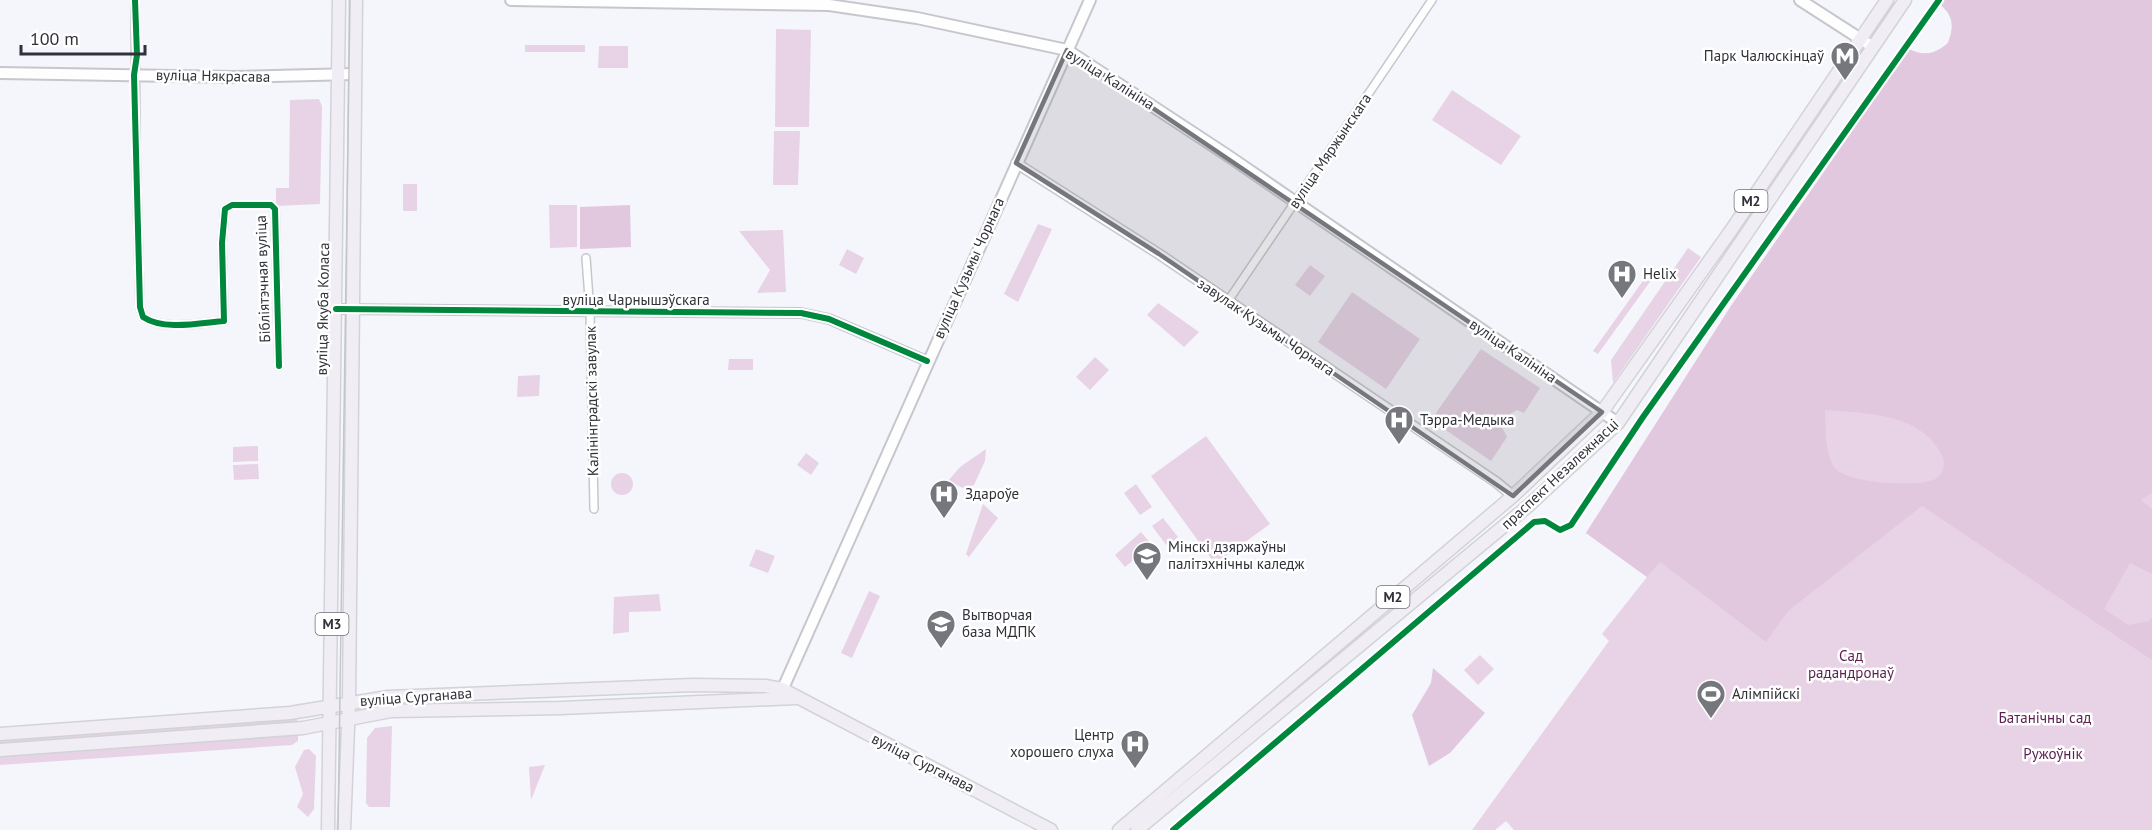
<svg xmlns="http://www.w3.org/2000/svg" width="2152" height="830" font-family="'PT Sans',sans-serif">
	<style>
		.green { fill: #e7d3e5 }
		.forest { fill: #e2c8df; fill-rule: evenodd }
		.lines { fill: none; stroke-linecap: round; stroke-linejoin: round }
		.minor-casing { stroke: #c6c7cd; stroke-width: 10 }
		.tertiary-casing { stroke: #c6c7cd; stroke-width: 12 }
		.secondary-casing { stroke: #c6c7cd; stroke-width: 14 }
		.primary-casing { stroke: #d2d3d7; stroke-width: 15 }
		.minor { stroke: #fefeff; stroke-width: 7 }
		.tertiary { stroke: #fefeff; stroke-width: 9 }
		.secondary { stroke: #fefeff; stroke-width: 10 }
		.primary { stroke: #f0eef4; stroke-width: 12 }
		.tram { stroke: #c4c5c6; stroke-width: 1.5 }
		.cycleway-casing { stroke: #fff; stroke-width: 10 }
		.cycleway { stroke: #00873e; stroke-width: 6 }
		.marked { fill: #76777d; fill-opacity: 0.2; stroke: #76777d; stroke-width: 4.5; stroke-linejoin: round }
		.labels { text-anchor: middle; stroke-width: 5; stroke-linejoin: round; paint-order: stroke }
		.shield { fill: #fff; stroke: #6f7074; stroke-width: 1.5 }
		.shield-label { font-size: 14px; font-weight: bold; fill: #313239 }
		.poi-label { font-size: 15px; fill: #313239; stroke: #fff; text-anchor: start }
		.street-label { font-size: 15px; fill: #313239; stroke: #fff }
		.park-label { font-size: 15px; fill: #5a1f50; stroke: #fff }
	</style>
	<rect width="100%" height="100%" fill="#f5f6fc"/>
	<!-- green -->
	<path class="green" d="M 1945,0 L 2152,0 L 2152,830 L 1514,830 L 1506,821 L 1495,830 L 1472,830 L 1609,641 L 1602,634 L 1647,577 L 1586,533 L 1731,306 L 1909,49 C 1925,57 1935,54 1948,43 C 1954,27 1954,17 1941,5 Z
		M 776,29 L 811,30 L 809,127 L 775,127 Z
		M 525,45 L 585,45 L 585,52 L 525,52 Z
		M 599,46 L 628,46 L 628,68 L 598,68 Z
		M 1452,90 L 1521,136 L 1501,165 L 1432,120 Z
		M 319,99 L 322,106 L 320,204 L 276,206 L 276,188 L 289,188 L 290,100 Z
		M 774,131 L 800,131 L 798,185 L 773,185 Z
		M 403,184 L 417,184 L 417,211 L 403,211 Z
		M 549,205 L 577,205 L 577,247 L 550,248 Z
		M 1038,224 L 1052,229 L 1018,302 L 1004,294 Z
		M 783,230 L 786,292 L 757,293 L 770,270 L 739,231 Z
		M 1688,248 L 1701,257 L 1613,383 L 1611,360 Z
		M 847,249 L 864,258 L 856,274 L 839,265 Z
		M 1310,265 L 1325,276 L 1310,296 L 1295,285 Z
		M 1652,268 L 1657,272 L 1598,354 L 1593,351 Z
		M 1352,292 L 1420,339 L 1386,389 L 1318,342 Z
		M 1158,303 L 1199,332 L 1184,347 L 1147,315 Z
		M 1481,349 L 1540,388 L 1524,413 L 1517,410 L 1505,417 L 1502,427 L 1507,437 L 1491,461 L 1431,420 Z
		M 1095,357 L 1109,370 L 1090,390 L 1076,377 Z
		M 729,359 L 753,359 L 753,370 L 728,370 Z
		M 540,375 L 539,396 L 517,397 L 518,376 Z
		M 1206,436 L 1270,524 L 1215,564 L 1151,476 Z
		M 258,446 L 258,461 L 233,462 L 233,447 Z
		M 986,449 L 985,461 L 974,485 L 965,489 L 948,481 L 960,467 Z
		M 806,453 L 819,463 L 811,475 L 797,465 Z
		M 258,464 L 259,479 L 234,480 L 233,465 Z
		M611 484a11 11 0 1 1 22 0a11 11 0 1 1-22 0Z
		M 1136,484 L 1152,507 L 1140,515 L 1124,493 Z
		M 983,504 L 998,518 L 969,557 L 966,554 Z
		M 1163,518 L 1178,537 L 1167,546 L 1152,526 Z
		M 1141,532 L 1152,545 L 1125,567 L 1115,555 Z
		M 756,549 L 775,556 L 768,573 L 749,566 Z
		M 869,591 L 880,596 L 852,658 L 841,653 Z
		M 659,594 L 661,611 L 629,612 L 629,632 L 613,634 L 614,597 Z
		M 1480,655 L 1494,669 L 1478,685 L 1464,670 Z
		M 297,719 L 297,723 L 0,744 L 0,739 Z
		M 392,726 L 390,807 L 369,807 L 366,803 L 367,738 L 375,728 Z
		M 298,734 L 298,741 L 292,745 L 0,765 L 0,756 Z
		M 309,749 L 316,756 L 314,809 L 308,817 L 297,807 L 303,794 L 295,767 L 304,750 Z
		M 545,765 L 531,800 L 529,767 Z"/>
	<!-- forest -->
	<path class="forest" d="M 1945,0 L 2152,0 L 2152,493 L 2141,500 L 2152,509 L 2152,574 L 2130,563 L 2104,609 L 2128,625 L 2149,621 L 2152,617 L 2152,660 L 1922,506 L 1788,611 L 1766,642 L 1660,562 L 1647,577 L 1586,533 L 1731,306 L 1909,49 C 1925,57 1935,54 1948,43 C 1954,27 1954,17 1941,5 ZM 1825,410 C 1865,413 1925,413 1943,458 C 1946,465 1943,473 1937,478 C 1922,489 1846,483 1835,468 C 1824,452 1826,429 1825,410 Z
		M 630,205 L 631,247 L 580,249 L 580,207 Z
		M 1433,668 L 1485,713 L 1450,753 L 1429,766 L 1412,715 L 1431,683 Z"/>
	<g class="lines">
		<!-- minor casing -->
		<g class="minor-casing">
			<path id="minor" d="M 135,0 L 136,146
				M 136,152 L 140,307 L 143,317 C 164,331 200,323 224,321 L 222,243 L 225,209 L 232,205 L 271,205 L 275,209 L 279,366
				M 586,258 L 590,312 L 594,509
				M 1228,301 L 1432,0"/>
		</g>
		<!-- tertiary casing -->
		<g class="tertiary-casing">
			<path id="tertiary" d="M 1016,163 L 1159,254 L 1496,482 L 1513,496
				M 336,309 L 801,313 L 829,319 L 927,361"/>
		</g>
		<!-- secondary casing -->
		<g class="secondary-casing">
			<path id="secondary" d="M 511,0 L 829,5 L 917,18 L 1067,50 L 1227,155 L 1618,423
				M 1800,0 L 1873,47
				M 0,73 L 233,77 L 354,74
				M 780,695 L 1090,0"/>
		</g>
		<!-- primary casing -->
		<g class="primary-casing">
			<path id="primary" d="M 0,734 L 290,713 L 388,697 L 693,685 L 765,686 L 782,689 L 1051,830
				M 0,750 L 303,728 L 391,711 L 561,708 L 796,698
				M 328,830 L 339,0
				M 344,830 L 349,702 L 356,0
				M 1119,830 L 1513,496 L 1602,412 L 1732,229 L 1887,0
				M 1137,830 L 1528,506 L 1618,423 L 1905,0"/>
		</g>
		<!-- minor -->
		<use href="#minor" class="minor"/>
		<!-- tertiary -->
		<use href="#tertiary" class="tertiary"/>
		<!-- secondary -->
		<use href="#secondary" class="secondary"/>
		<!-- primary -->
		<use href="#primary" class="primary"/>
		<!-- tram -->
		<path class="tram" d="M 338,830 L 350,0"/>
		<!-- cycleway casing -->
		<g class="cycleway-casing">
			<path id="cycleway" d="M 135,0 L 137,55 L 134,75 L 140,307 L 143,317 C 164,331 200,323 224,321 L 222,243 L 225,209 L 232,205 L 271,205 L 275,209 L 279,366
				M 336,309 L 801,313 L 829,319 L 927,361
				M 1173,830 L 1534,522 L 1545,521 L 1560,530 L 1571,525 L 1643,417 L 1939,0"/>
		</g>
		<!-- cycleway -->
		<use href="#cycleway" class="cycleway"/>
	</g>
	<!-- marked area -->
	<path class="marked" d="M 1067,50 L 1602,412 L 1513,496 L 1159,254 L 1016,163 Z"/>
	<!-- icons -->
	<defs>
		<g id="metro-pin" transform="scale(1.5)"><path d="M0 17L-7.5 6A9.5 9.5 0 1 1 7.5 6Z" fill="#76777d" stroke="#fff"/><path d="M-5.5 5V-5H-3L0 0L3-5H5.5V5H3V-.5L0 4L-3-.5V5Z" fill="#fff"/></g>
		<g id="hospital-pin" transform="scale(1.5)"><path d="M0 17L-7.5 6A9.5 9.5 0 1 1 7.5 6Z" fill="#76777d" stroke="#fff"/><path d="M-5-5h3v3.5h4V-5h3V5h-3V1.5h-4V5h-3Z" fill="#fff"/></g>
		<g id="university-pin" transform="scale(1.5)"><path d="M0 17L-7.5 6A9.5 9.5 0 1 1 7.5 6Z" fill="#76777d" stroke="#fff"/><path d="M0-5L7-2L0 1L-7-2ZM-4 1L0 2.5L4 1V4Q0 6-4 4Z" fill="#fff"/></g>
		<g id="stadium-pin" transform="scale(1.5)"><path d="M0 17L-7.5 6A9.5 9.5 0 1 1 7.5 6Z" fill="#76777d" stroke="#fff"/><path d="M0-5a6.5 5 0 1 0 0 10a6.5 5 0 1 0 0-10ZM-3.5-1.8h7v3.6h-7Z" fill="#fff"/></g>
	</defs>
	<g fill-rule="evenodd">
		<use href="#metro-pin" x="1845" y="56"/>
		<use href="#hospital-pin" x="1622" y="274"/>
		<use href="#hospital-pin" x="1399" y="420"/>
		<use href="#hospital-pin" x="944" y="494"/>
		<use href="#university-pin" x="1147" y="556"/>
		<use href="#university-pin" x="941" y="624"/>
		<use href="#stadium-pin" x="1711" y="694"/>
		<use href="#hospital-pin" x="1135" y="744"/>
	</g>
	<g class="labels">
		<!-- shield labels -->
		<g class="shield">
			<rect x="1734.5" y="190" width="33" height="22" rx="4.5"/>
			<rect x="1376.5" y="586" width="33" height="22" rx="4.5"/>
			<rect x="315.5" y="613" width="33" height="22" rx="4.5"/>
		</g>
		<g class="shield-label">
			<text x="1751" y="206">М2</text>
			<text x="1393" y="602">М2</text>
			<text x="332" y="629">М3</text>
		</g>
		<!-- poi labels -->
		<g class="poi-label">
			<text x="1824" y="61" text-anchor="end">Парк Чалюскінцаў</text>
			<text x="1643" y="279">Helix</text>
			<text x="1420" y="425">Тэрра-Медыка</text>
			<text x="965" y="499">Здароўе</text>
			<text x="1168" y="552">Мінскі дзяржаўны<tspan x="1168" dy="17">палітэхнічны каледж</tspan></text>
			<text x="962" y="620">Вытворчая<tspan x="962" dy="17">база МДПК</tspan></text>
			<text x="1732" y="699">Алімпійскі</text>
			<text x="1114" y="740" text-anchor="end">Центр<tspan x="1114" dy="17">хорошего слуха</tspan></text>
		</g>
		<!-- street labels -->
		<g class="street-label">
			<text transform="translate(213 76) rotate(1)" y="5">вуліца Някрасава</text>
			<text transform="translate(1110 79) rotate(32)" y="5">вуліца Калініна</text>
			<text transform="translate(1330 151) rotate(-56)" y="5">вуліца Мяржынскага</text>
			<text transform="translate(969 268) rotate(-66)" y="5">вуліца Кузьмы Чорнага</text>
			<text transform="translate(263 279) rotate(-92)" y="5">Бібліятэчная вуліца</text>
			<text x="636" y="305">вуліца Чарнышэўскага</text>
			<text transform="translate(323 309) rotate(-89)" y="5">вуліца Якуба Коласа</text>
			<text transform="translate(1266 327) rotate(34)" y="5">завулак Кузьмы Чорнага</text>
			<text transform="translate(1513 351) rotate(34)" y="5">вуліца Калініна</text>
			<text transform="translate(592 401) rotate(-91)" y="5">Калінінградскі завулак</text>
			<text transform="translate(1560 474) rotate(-43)" y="5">праспект Незалежнасці</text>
			<text transform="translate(416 697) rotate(-4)" y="5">вуліца Сурганава</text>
			<text transform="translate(923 763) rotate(27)" y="5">вуліца Сурганава</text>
		</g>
		<!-- park labels -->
		<g class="park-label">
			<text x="1851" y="661">Сад<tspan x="1851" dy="17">радандронаў</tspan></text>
			<text x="2045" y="723">Батанічны сад</text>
			<text x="2053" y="759">Ружоўнік</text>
		</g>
	</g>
	<!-- scale -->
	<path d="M21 45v9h124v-9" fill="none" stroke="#313239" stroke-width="3"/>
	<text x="30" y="45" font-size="18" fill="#313239" stroke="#ffffff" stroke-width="4.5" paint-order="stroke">100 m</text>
</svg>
